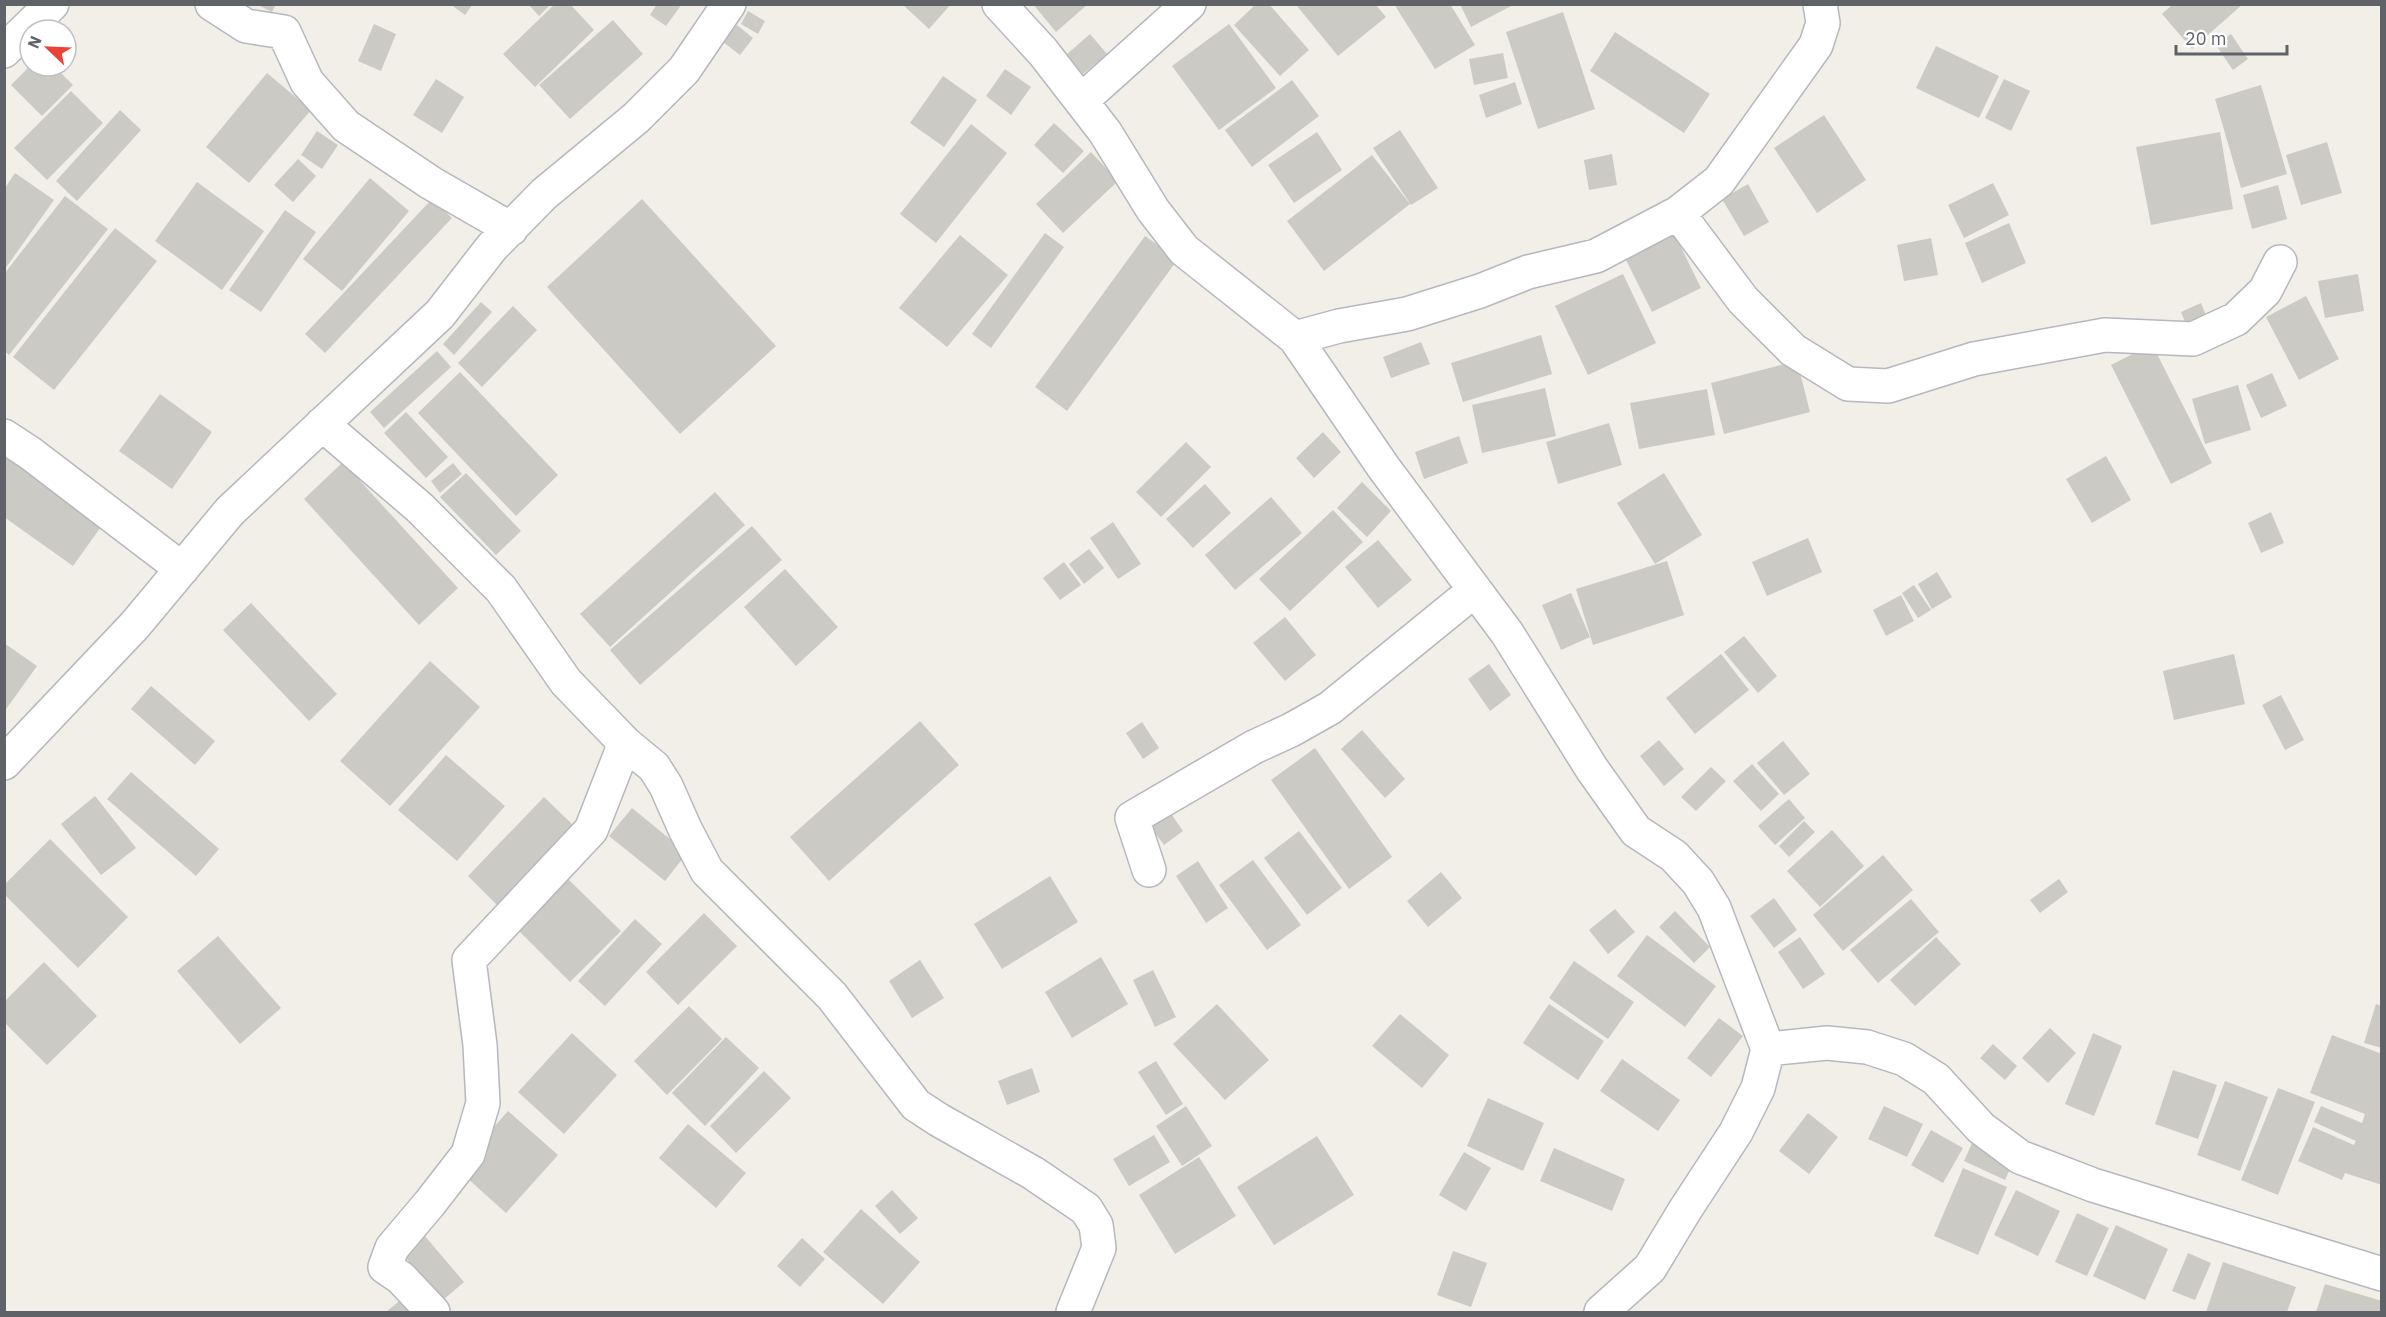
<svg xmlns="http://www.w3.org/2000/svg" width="2386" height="1317" font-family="'IBM Plex Sans',sans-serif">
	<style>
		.building { fill: #cccac5 }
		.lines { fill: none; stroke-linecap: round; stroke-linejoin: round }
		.minor-casing { stroke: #b5b8bc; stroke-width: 36 }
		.minor { stroke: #fff; stroke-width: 33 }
	</style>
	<rect width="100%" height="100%" fill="#f1efe8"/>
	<!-- building -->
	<path class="building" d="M 256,4 L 276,4 L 272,12 Z
		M 450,4 L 473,4 L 465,15 Z
		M 528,4 L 551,4 L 539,16 Z
		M 555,4 L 570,4 L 594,30 L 535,87 L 503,54 Z
		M 657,4 L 682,4 L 666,26 L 650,15 Z
		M 902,4 L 951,4 L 929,29 Z
		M 1033,4 L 1088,4 L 1056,32 Z
		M 1256,4 L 1269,4 L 1309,50 L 1280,76 L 1234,25 Z
		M 1299,4 L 1375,4 L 1386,17 L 1338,56 L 1297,6 Z
		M 1394,4 L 1450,4 L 1475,45 L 1435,69 Z
		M 1460,4 L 1515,4 L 1471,27 Z
		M 2173,4 L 2243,4 L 2192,49 L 2162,14 Z
		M 748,11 L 765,21 L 758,34 L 741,24 Z
		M 1563,12 L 1595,109 L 1538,129 L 1506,32 Z
		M 613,20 L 643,54 L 570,119 L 539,85 Z
		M 374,24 L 396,34 L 381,71 L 358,61 Z
		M 1229,24 L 1276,88 L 1219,130 L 1172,66 Z
		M 737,25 L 753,38 L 740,55 L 723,42 Z
		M 1615,32 L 1710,94 L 1684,133 L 1590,71 Z
		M 1090,34 L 1107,54 L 1083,74 L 1066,55 Z
		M 2231,34 L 2248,59 L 2233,70 L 2215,44 Z
		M 1936,46 L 1999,76 L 1979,118 L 1916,88 Z
		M 1503,53 L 1508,78 L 1474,85 L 1469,59 Z
		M 30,66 L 54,66 L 73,85 L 42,116 L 11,85 Z
		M 1005,69 L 1031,87 L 1011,115 L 986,96 Z
		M 267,73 L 311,110 L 249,183 L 206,147 Z
		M 943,76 L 977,100 L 944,147 L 910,123 Z
		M 436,79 L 464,97 L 442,133 L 413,115 Z
		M 2004,79 L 2030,91 L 2011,131 L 1985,118 Z
		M 1292,80 L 1319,116 L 1252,167 L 1225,130 Z
		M 1515,82 L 1522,104 L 1486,118 L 1479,95 Z
		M 2261,85 L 2287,174 L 2241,188 L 2215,99 Z
		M 71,91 L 103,123 L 47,180 L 14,148 Z
		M 120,110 L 141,130 L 77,201 L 56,181 Z
		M 1824,115 L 1866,180 L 1817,213 L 1774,148 Z
		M 1054,123 L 1084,151 L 1063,173 L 1034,145 Z
		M 971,124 L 1007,153 L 936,243 L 900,214 Z
		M 1400,130 L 1438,188 L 1411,205 L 1373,148 Z
		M 317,131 L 338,145 L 322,169 L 301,155 Z
		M 1317,132 L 1342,170 L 1294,203 L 1268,165 Z
		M 2220,132 L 2233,209 L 2151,225 L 2136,147 Z
		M 2327,142 L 2342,193 L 2301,205 L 2286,155 Z
		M 1091,152 L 1118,181 L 1063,233 L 1036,204 Z
		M 1612,154 L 1617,185 L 1589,190 L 1584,160 Z
		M 1372,155 L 1410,204 L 1324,271 L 1287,221 Z
		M 298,159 L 316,176 L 293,202 L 274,185 Z
		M 15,173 L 54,200 L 5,269 L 5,188 Z
		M 370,178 L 409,211 L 342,291 L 303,259 Z
		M 197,182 L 264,231 L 222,290 L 155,241 Z
		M 1993,183 L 2009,215 L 1964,238 L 1948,205 Z
		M 1748,184 L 1769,222 L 1744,236 L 1722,199 Z
		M 2278,185 L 2287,219 L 2252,229 L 2243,195 Z
		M 65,196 L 108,229 L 9,355 L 4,351 L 4,274 Z
		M 432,199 L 452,218 L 325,353 L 305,334 Z
		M 642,199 L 776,346 L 680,434 L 547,287 Z
		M 285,210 L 316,232 L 261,312 L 229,290 Z
		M 2009,223 L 2026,263 L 1982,283 L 1965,243 Z
		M 115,228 L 157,261 L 54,390 L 13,357 Z
		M 1673,231 L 1701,288 L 1652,312 L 1624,256 Z
		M 1045,233 L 1064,247 L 991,348 L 972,334 Z
		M 960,235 L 1008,275 L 947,347 L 899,308 Z
		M 1145,236 L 1178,259 L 1067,411 L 1035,387 Z
		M 1931,238 L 1938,275 L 1904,281 L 1897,245 Z
		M 1623,274 L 1656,343 L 1588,375 L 1555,306 Z
		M 2358,274 L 2364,311 L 2325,318 L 2318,281 Z
		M 2306,296 L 2339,359 L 2299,380 L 2266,317 Z
		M 481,302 L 492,312 L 454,355 L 443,344 Z
		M 2201,303 L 2211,327 L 2190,335 L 2181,312 Z
		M 513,306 L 537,330 L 482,387 L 458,363 Z
		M 1541,335 L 1552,374 L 1463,402 L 1451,363 Z
		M 1421,342 L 1430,364 L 1391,378 L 1383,357 Z
		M 2152,344 L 2212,463 L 2171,484 L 2111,365 Z
		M 437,351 L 451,367 L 384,428 L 370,412 Z
		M 1797,361 L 1810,412 L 1724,434 L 1711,383 Z
		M 460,372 L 558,475 L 516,516 L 418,413 Z
		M 2272,373 L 2287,406 L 2261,418 L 2246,385 Z
		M 2238,385 L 2251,430 L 2205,444 L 2192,399 Z
		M 1545,388 L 1556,436 L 1482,453 L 1472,405 Z
		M 1707,389 L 1715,435 L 1639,449 L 1630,403 Z
		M 160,394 L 212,432 L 172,489 L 119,451 Z
		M 406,412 L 448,457 L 426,478 L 384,433 Z
		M 1609,423 L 1622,465 L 1558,484 L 1546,442 Z
		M 1323,432 L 1341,452 L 1314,478 L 1296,458 Z
		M 1459,436 L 1468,463 L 1424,479 L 1415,452 Z
		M 1186,442 L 1211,467 L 1161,517 L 1136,492 Z
		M 4,452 L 103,524 L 73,566 L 4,517 Z
		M 2106,456 L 2131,500 L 2092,523 L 2066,479 Z
		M 343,462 L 458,588 L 419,625 L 304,499 Z
		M 453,463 L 462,474 L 440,493 L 431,481 Z
		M 466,473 L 521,531 L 496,555 L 440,497 Z
		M 1664,473 L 1702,535 L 1655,564 L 1617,503 Z
		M 1362,482 L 1391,511 L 1367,537 L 1337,508 Z
		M 1205,484 L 1231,513 L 1193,548 L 1166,519 Z
		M 715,492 L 745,525 L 610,647 L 580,614 Z
		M 1271,497 L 1302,533 L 1235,590 L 1205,555 Z
		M 1333,510 L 1363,542 L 1290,611 L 1259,579 Z
		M 2271,512 L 2284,543 L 2261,553 L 2248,523 Z
		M 1113,522 L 1141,564 L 1118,579 L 1090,538 Z
		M 752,526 L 782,560 L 640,685 L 610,650 Z
		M 1808,538 L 1822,572 L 1767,596 L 1752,562 Z
		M 1378,540 L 1412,580 L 1378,608 L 1345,567 Z
		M 1089,549 L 1104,568 L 1084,584 L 1069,564 Z
		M 1667,561 L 1684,615 L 1593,645 L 1576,589 Z
		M 1064,562 L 1081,585 L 1060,600 L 1043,578 Z
		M 785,569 L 838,627 L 796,666 L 744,607 Z
		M 1937,572 L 1952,597 L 1932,609 L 1918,584 Z
		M 1914,585 L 1931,610 L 1918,618 L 1902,593 Z
		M 1571,593 L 1590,637 L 1561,650 L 1542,605 Z
		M 1901,595 L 1914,621 L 1886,636 L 1873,610 Z
		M 251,603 L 337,694 L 309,721 L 223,630 Z
		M 1285,617 L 1316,655 L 1285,681 L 1253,643 Z
		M 1744,636 L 1777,676 L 1758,693 L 1724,652 Z
		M 4,643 L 37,666 L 4,712 Z
		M 1721,654 L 1749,690 L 1695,734 L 1666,698 Z
		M 2234,654 L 2245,704 L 2174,720 L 2163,671 Z
		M 430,661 L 480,707 L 390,806 L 340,761 Z
		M 1489,664 L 1511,695 L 1490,711 L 1468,679 Z
		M 151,686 L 215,741 L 195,765 L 131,709 Z
		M 2281,695 L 2304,740 L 2285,750 L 2262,705 Z
		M 920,721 L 959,765 L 829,881 L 790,837 Z
		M 1142,722 L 1159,748 L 1143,759 L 1126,733 Z
		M 1362,730 L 1405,779 L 1385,798 L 1341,749 Z
		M 1659,740 L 1684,769 L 1664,786 L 1640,756 Z
		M 1783,741 L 1810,774 L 1784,795 L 1757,763 Z
		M 1315,748 L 1392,857 L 1349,889 L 1271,780 Z
		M 446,755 L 505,806 L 457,861 L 398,810 Z
		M 1752,764 L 1779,794 L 1761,811 L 1733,781 Z
		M 1711,767 L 1726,781 L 1696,811 L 1681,797 Z
		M 131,772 L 219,849 L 196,876 L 107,799 Z
		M 95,796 L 136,848 L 101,875 L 61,824 Z
		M 544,797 L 576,828 L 499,907 L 468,876 Z
		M 1789,799 L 1805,818 L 1775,845 L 1758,826 Z
		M 632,808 L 687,853 L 665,881 L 609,836 Z
		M 1167,808 L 1183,831 L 1164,845 L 1147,822 Z
		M 1804,821 L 1815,832 L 1789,857 L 1779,846 Z
		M 1832,830 L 1864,866 L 1820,907 L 1787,871 Z
		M 1299,831 L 1342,888 L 1307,915 L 1264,858 Z
		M 50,839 L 128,917 L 78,968 L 4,894 L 4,885 Z
		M 1883,855 L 1913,890 L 1843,951 L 1813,915 Z
		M 1253,860 L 1301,925 L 1267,950 L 1219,885 Z
		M 1198,861 L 1228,908 L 1206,923 L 1176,876 Z
		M 1441,872 L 1462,898 L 1428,927 L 1407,901 Z
		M 564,875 L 621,931 L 570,982 L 514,926 Z
		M 1050,876 L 1078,922 L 1002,969 L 974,924 Z
		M 2059,879 L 2068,892 L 2040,913 L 2030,900 Z
		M 1774,898 L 1797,930 L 1774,948 L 1750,916 Z
		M 1911,899 L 1939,932 L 1878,983 L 1850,950 Z
		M 1615,909 L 1635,932 L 1608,954 L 1589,930 Z
		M 1675,911 L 1710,947 L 1694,963 L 1659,927 Z
		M 704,913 L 737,946 L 678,1005 L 646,972 Z
		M 635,919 L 662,944 L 605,1006 L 578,981 Z
		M 1647,935 L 1716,986 L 1685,1027 L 1617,976 Z
		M 218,936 L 281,1008 L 240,1044 L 177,971 Z
		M 1800,937 L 1825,974 L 1803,989 L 1778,952 Z
		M 1936,937 L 1961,964 L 1915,1006 L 1890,980 Z
		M 1101,957 L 1128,1004 L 1072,1038 L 1045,992 Z
		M 920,960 L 944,998 L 912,1018 L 889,981 Z
		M 1574,961 L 1634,1002 L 1608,1039 L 1549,998 Z
		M 44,962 L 97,1016 L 47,1065 L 4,1022 L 4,1002 Z
		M 1153,970 L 1176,1017 L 1155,1027 L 1133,980 Z
		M 1217,1004 L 1269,1060 L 1225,1100 L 1173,1044 Z
		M 1549,1004 L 1604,1041 L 1578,1080 L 1523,1043 Z
		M 2376,1004 L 2382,1006 L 2382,1048 L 2364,1043 Z
		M 689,1006 L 722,1039 L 667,1095 L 634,1061 Z
		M 1400,1014 L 1449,1055 L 1422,1088 L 1372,1046 Z
		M 1719,1018 L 1743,1036 L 1711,1077 L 1687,1058 Z
		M 2050,1028 L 2076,1053 L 2048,1083 L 2022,1058 Z
		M 572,1033 L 617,1075 L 564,1134 L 518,1092 Z
		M 2093,1033 L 2122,1046 L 2094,1116 L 2065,1104 Z
		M 2332,1035 L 2382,1054 L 2382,1185 L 2345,1173 L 2342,1180 L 2298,1161 L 2313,1127 L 2354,1145 L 2356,1141 L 2314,1122 L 2321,1106 L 2362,1123 L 2365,1114 L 2310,1093 Z
		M 726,1037 L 759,1068 L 705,1126 L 672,1093 Z
		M 1993,1044 L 2017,1066 L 2005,1080 L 1980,1058 Z
		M 1622,1059 L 1680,1100 L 1658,1131 L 1600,1091 Z
		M 1156,1061 L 1183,1104 L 1166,1115 L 1138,1072 Z
		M 1032,1068 L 1040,1092 L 1007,1105 L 998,1081 Z
		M 2173,1070 L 2217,1085 L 2198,1139 L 2155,1124 Z
		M 764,1071 L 791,1098 L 736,1153 L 710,1126 Z
		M 2225,1081 L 2268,1097 L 2240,1171 L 2197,1155 Z
		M 2278,1088 L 2315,1102 L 2278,1195 L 2241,1180 Z
		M 1488,1098 L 1544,1123 L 1523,1171 L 1467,1146 Z
		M 1186,1106 L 1212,1146 L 1182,1166 L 1156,1126 Z
		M 1884,1106 L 1923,1124 L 1907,1157 L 1868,1139 Z
		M 508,1111 L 558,1155 L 506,1213 L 457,1169 Z
		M 1808,1113 L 1838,1137 L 1809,1174 L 1779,1151 Z
		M 688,1124 L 746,1173 L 716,1208 L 659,1158 Z
		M 1931,1130 L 1963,1148 L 1943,1183 L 1911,1165 Z
		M 1154,1135 L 1170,1162 L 1129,1186 L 1113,1159 Z
		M 1317,1136 L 1354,1195 L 1274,1245 L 1237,1187 Z
		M 1973,1141 L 2014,1160 L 2005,1180 L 1964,1161 Z
		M 1554,1148 L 1625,1179 L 1612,1211 L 1540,1181 Z
		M 1464,1152 L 1491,1168 L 1466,1211 L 1439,1195 Z
		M 1199,1157 L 1236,1216 L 1175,1254 L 1139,1195 Z
		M 1963,1168 L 2007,1187 L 1978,1255 L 1934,1236 Z
		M 892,1190 L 918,1218 L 900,1234 L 875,1206 Z
		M 2016,1190 L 2060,1211 L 2038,1256 L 1994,1235 Z
		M 861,1209 L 920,1262 L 883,1304 L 823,1252 Z
		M 2077,1213 L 2109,1228 L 2087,1276 L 2055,1262 Z
		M 2116,1225 L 2168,1249 L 2145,1300 L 2093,1276 Z
		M 424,1235 L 464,1282 L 442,1301 L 402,1253 Z
		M 802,1238 L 825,1259 L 800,1287 L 777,1266 Z
		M 1453,1251 L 1487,1263 L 1471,1307 L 1437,1295 Z
		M 2188,1253 L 2211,1263 L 2195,1300 L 2172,1291 Z
		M 2223,1262 L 2296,1287 L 2287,1312 L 2206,1312 Z
		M 2325,1284 L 2382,1301 L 2382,1312 L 2316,1312 Z
		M 403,1298 L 415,1312 L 386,1312 Z"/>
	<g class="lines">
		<!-- minor casing -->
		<g class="minor-casing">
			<path id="minor" d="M 212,4 L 246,26 L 284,32 L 307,82 L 346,126 L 431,183 L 511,229
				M 999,4 L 1043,52 L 1105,132 L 1153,210 L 1184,250 L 1295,338 L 1384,468 L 1507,633 L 1592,769 L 1636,831 L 1674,856 L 1698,882 L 1714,908 L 1768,1049 L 1758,1088 L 1736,1132 L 1685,1210 L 1650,1268 L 1601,1312
				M 4,51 L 52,4
				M 1081,101 L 1189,4
				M 1678,213 L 1743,300 L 1793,350 L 1848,384 L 1888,386 L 1974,359 L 2105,335 L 2193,339 L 2236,319 L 2265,291 L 2280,262
				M 1295,338 L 1339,326 L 1407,314 L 1480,291 L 1528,272 L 1596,256 L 1678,213 L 1719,181 L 1816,45 L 1823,23 L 1820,4
				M 322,424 L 420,508 L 501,589 L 566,682 L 625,743 L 654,767 L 666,786 L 685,829 L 707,871 L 832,996 L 916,1105 L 939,1120 L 1033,1173 L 1086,1209 L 1096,1225 L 1099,1248 L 1073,1312
				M 4,436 L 30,453 L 182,569
				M 4,763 L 135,625 L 230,511 L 440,314 L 492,247 L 544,194 L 636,118 L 684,70 L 729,4
				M 1149,870 L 1132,818 L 1254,747 L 1291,730 L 1330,708 L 1475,590
				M 1768,1049 L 1827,1043 L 1867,1047 L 1904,1059 L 1936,1079 L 1981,1128 L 2020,1157 L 2093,1185 L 2382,1274
				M 433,1312 L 401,1278 L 385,1267 L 392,1248 L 430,1203 L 468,1154 L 483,1103 L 480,1045 L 469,960 L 591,830 L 625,743"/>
		</g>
		<!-- minor -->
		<use href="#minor" class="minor"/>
	</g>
	<!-- border -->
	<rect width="2386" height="1317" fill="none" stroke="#5f6368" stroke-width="12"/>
	<!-- north arrow -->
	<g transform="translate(48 48) rotate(293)"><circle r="28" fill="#ffffff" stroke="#bfc1c3" stroke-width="1.5"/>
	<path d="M0-4.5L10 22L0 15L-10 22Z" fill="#ea4335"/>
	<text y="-9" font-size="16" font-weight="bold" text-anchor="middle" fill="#5f6368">N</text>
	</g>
	<!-- scale -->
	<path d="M2176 45v9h111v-9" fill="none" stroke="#5f6368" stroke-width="3"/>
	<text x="2185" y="45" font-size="18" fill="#5f6368" stroke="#ffffff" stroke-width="4.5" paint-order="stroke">20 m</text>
</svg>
